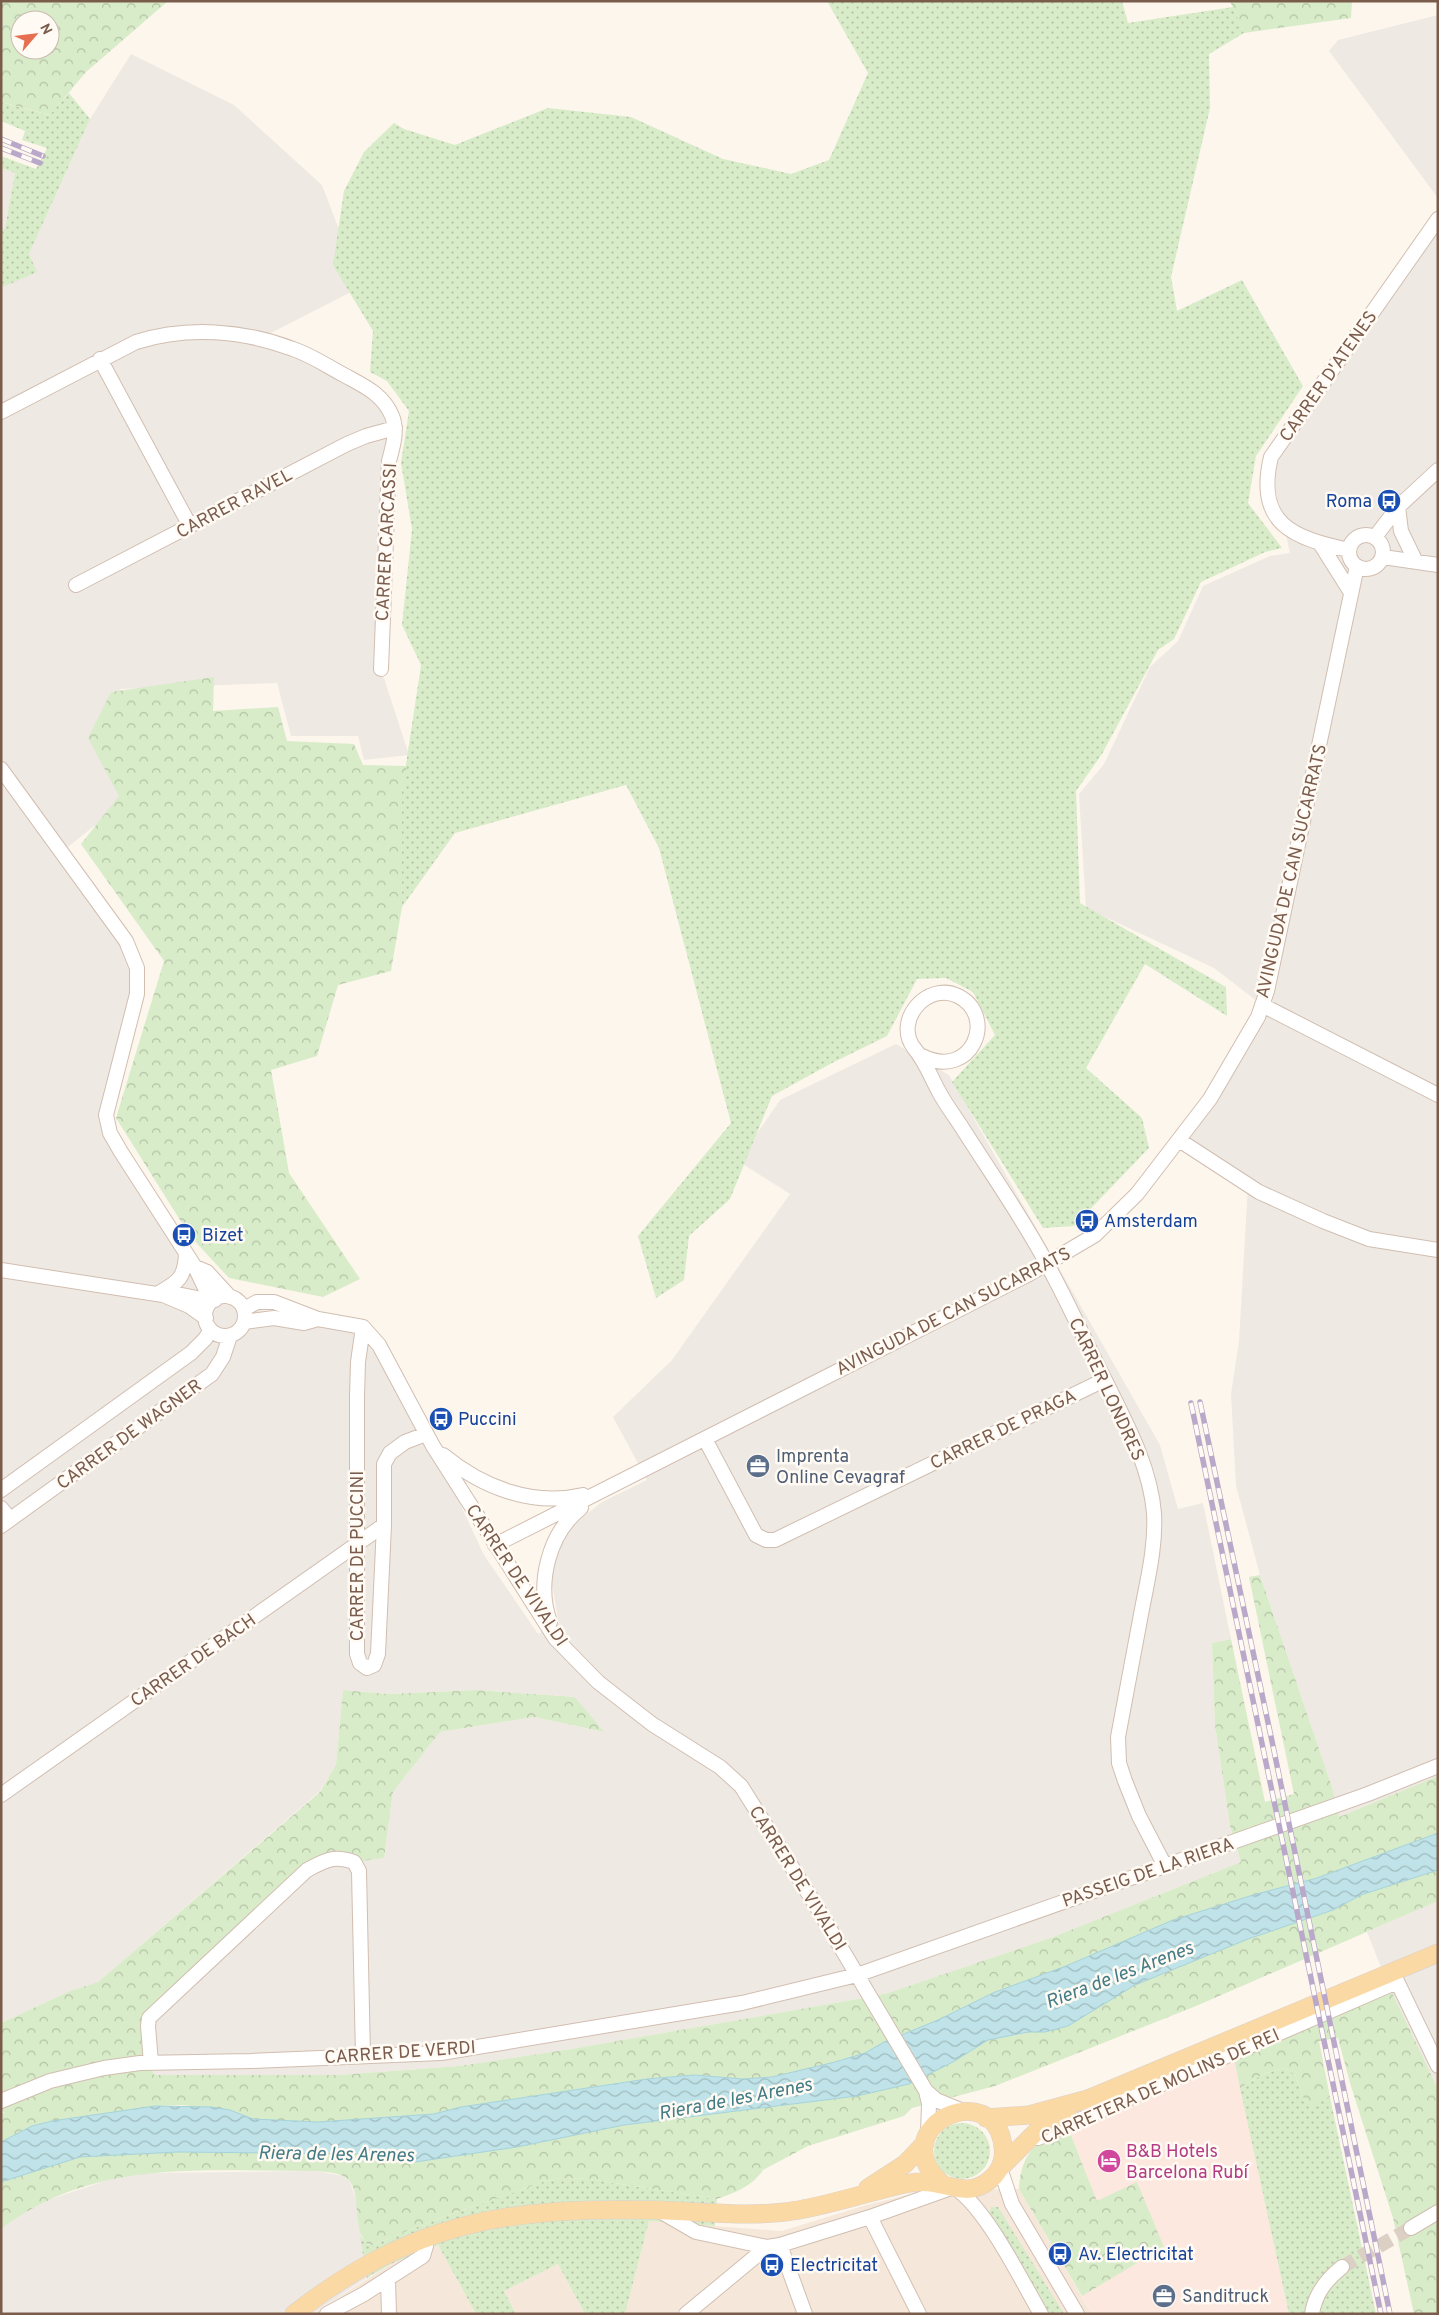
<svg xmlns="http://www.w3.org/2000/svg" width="1439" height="2315" font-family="Overpass,sans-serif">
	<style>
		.residential { fill: #f5e8da }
		.commercial { fill: #fde8e0 }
		.industrial { fill: #efe9e4 }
		.grass { fill: url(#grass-dots) }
		.forest { fill: url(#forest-crowns); fill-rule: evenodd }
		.water { fill: url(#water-waves); stroke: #a5d3da }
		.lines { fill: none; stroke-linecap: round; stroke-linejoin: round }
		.minor-tunnel { stroke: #dcd0c4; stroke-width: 14; stroke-dasharray: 14 7; stroke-linecap: butt }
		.minor-casing { stroke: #d1beb0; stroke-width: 16 }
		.major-casing { stroke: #dad1cd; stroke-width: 19 }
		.minor { stroke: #fff; stroke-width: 14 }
		.major { stroke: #fbd9a5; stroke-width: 18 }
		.rail-casing { stroke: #b9a8c9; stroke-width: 5.5 }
		.rail { stroke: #fffaf3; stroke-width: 4; stroke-dasharray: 11; stroke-linecap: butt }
		.labels { text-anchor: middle; stroke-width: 5; stroke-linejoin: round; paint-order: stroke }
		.street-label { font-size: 18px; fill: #7a5c4d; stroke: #fffaf3 }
		.transit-label { font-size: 18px; fill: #164399; stroke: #fffaf3; text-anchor: start }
		.service-label { font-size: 18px; fill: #4e5e75; stroke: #fffaf3; text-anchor: start }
		.hotel-label { font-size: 18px; fill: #b23c85; stroke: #fffaf3; text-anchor: start }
		.water-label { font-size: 19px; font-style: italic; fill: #437c86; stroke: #fffaf3 }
	</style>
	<defs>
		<pattern id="grass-dots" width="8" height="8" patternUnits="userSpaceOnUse" patternTransform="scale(1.25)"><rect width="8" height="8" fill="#d8ecc9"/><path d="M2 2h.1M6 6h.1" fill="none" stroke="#b4c2a5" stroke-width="1.8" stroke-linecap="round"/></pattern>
		<pattern id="forest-crowns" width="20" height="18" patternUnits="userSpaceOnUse" patternTransform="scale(1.25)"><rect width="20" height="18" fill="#d8ecc9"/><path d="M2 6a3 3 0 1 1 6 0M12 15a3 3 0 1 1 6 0" fill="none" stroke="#b4c2a5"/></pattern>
		<pattern id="water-waves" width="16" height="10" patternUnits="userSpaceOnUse" patternTransform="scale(1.25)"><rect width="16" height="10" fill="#bfe3e8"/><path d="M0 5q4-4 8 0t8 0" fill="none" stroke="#a0bbbe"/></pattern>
	</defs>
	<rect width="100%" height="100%" fill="#fdf6ec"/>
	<!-- residential -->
	<path class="residential" d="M 1019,2189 L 1092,2314 L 625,2314 L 649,2221 L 782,2231 L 866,2205 L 928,2190 Z
		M 438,2245 L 476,2314 L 312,2314 L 391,2264 Z
		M 558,2264 L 585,2314 L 516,2314 L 504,2291 Z"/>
	<!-- commercial -->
	<path class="commercial" d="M 1232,2048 L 1289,2314 L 1092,2314 L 1082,2296 L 1164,2246 L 1097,2201 L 1065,2120 Z"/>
	<!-- industrial -->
	<path class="industrial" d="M 1438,15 L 1438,198 L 1329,51 L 1338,40 Z
		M 131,54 L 234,105 L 322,185 L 361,287 L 259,339 L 371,390 L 392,416 L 381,669 L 409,755 L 364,760 L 358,736 L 291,736 L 277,683 L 120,689 L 93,737 L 134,794 L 63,851 L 137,968 L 106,1115 L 217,1303 L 363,1327 L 433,1446 L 484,1555 L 538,1634 L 559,1624 L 551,1579 L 560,1544 L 572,1526 L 602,1502 L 647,1480 L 613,1417 L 672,1360 L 790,1194 L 738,1161 L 780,1100 L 896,1044 L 949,1075 L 1160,1445 L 1178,1509 L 1203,1503 L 1231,1639 L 1212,1643 L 1215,1725 L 1230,1826 L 1241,1862 L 1053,1937 L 888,1993 L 858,1999 L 571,2049 L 459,2066 L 338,2075 L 154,2075 L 148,2026 L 324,1861 L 384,1858 L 393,1792 L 440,1732 L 534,1717 L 603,1732 L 575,1697 L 476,1690 L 388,1694 L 343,1690 L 336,1764 L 320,1791 L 98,1982 L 70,1991 L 1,2023 L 1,288 L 36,272 L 29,254 L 90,119 Z
		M 1,168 L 15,173 L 5,228 L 1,232 Z
		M 1438,219 L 1438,1776 L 1339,1817 L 1332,1787 L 1260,1575 L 1236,1486 L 1231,1394 L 1239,1341 L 1248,1185 L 1179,1140 L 1262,1005 L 1214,968 L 1086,908 L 1079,794 L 1104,764 L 1150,667 L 1178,641 L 1203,586 L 1270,556 L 1290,553 L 1284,526 L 1266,476 Z
		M 1438,1901 L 1438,2089 L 1387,1982 L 1367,1932 Z
		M 315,2171 L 343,2176 L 350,2182 L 356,2199 L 367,2278 L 312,2314 L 1,2314 L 1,2229 L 20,2215 L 48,2200 L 114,2178 L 146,2173 Z"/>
	<!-- grass -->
	<path class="grass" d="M 827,1 L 1122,1 L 1128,23 L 1233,7 L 1244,33 L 1209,54 L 1210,108 L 1171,277 L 1177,311 L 1242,280 L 1303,386 L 1256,456 L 1248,503 L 1282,548 L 1265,552 L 1201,582 L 1174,639 L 1158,650 L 1102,754 L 1076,791 L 1080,903 L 1226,987 L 1227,1016 L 1145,964 L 1086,1068 L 1142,1118 L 1149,1148 L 1074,1226 L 1043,1228 L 952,1082 L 995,1035 L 973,992 L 946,978 L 917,979 L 887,1036 L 832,1063 L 772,1096 L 730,1199 L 689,1236 L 684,1280 L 656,1298 L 638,1236 L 731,1123 L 659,848 L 626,785 L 455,833 L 402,907 L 402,791 L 421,665 L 402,625 L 412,529 L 401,463 L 409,411 L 387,381 L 370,372 L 373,331 L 333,265 L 344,191 L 364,152 L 394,123 L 404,129 L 455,145 L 548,108 L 631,117 L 723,159 L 791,174 L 829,160 L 868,73 Z
		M 69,93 L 90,119 L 29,254 L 37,272 L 1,288 L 1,232 L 5,228 L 15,173 L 1,168 L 1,156 L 36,169 L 47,148 L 22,140 L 25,131 L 1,121 L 1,102 L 49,115 Z
		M 1284,2068 L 1295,2074 L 1303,2097 L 1310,2104 L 1330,2097 L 1376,2314 L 1289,2314 L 1240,2088 L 1263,2074 Z
		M934 2151a28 28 0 1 1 56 0a28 28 0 1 1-56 0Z
		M 560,2178 L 589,2179 L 717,2199 L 715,2226 L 649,2221 L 625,2314 L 585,2314 L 558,2264 L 504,2291 L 516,2314 L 476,2314 L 438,2245 L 391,2264 L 367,2278 L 360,2236 L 370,2246 L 432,2221 L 543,2182 Z
		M 991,2207 L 998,2207 L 1064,2314 L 1047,2314 L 988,2217 Z"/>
	<!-- forest -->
	<path class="forest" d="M 1,1 L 168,1 L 86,72 L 50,115 L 1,102 ZM 20,20 L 50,20 L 50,50 L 20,50 Z
		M 1230,1 L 1352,1 L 1351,18 L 1244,33 Z
		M 214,677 L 213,711 L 278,707 L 287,741 L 354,744 L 363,765 L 407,766 L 402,791 L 402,907 L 391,971 L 338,985 L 317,1056 L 271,1070 L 289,1173 L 360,1279 L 323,1297 L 229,1278 L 190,1236 L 116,1118 L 164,961 L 81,844 L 119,796 L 88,738 L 111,692 Z
		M 1260,1575 L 1332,1787 L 1339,1817 L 1438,1776 L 1438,1833 L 1317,1878 L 1253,1895 L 1173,1920 L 1066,1966 L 995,1992 L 938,2020 L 884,2042 L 865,2053 L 835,2062 L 772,2077 L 743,2079 L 694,2075 L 647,2079 L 461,2107 L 434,2114 L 318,2122 L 253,2119 L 230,2110 L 181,2105 L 155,2106 L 52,2121 L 32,2126 L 1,2142 L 1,2115 L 4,2113 L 1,2108 L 1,2023 L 70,1991 L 98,1982 L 320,1792 L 336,1764 L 343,1690 L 388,1694 L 476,1690 L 575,1697 L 604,1732 L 534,1717 L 440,1732 L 393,1792 L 384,1858 L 354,1862 L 324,1861 L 149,2018 L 151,2063 L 154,2075 L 338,2075 L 459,2066 L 571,2049 L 858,1999 L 888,1993 L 1053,1937 L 1241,1862 L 1230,1826 L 1215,1725 L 1212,1643 L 1231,1639 L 1265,1802 L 1294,1794 L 1249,1577 Z
		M 1438,1870 L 1438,1901 L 1196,2006 L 995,2086 L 912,2108 L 904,2116 L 808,2146 L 763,2170 C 753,2186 734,2193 717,2199 L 589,2179 L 560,2178 L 543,2182 L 432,2221 L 370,2246 C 348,2231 366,2187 343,2176 C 335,2172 324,2172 315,2171 C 204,2172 96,2157 1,2229 L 1,2182 L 80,2157 L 178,2152 L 362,2154 L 415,2162 L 517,2147 L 624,2125 L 857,2096 L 909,2084 L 953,2062 L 988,2040 L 1028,2032 L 1045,2032 L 1068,2026 L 1135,1985 L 1248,1939 L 1333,1910 L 1361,1895 Z
		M 1387,1982 L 1438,2089 L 1438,2314 L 1414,2314 L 1393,2218 L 1350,2083 L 1338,2038 L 1319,2041 L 1330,2097 L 1310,2105 L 1303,2097 L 1295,2074 L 1284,2068 L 1263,2074 L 1240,2088 L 1232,2048 Z
		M 1065,2120 L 1097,2201 L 1137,2182 L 1164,2247 L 1082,2296 L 1019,2189 C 1021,2150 1038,2144 1065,2120 Z"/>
	<!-- water -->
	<path class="water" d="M 1438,1833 L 1438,1870 L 1361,1895 L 1333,1910 L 1248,1939 L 1135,1985 L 1068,2026 L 1045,2032 L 1028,2032 L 988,2040 L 953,2062 L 909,2084 L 857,2096 L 624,2125 L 517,2147 L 415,2162 L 362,2154 L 178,2152 L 80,2157 L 1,2182 L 1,2142 L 32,2126 L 52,2121 L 155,2106 L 211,2107 L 230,2110 L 253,2119 L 318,2122 L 434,2114 L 461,2107 L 647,2079 L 694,2075 L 743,2079 L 772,2077 L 835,2062 L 865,2053 L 884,2042 L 938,2020 L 995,1992 L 1066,1966 L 1173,1920 L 1253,1895 L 1317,1878 Z"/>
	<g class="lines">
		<!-- minor-tunnel -->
		<path class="minor-tunnel" d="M 1342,2267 L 1411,2228"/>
		<!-- minor casing -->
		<g class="minor-casing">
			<path id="minor" d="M 100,359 L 190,526
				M 1,412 L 136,342 C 187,326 243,330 293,349 C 311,355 327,366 344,375 C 364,386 383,394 392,416 C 398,430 393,446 389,461 L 381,669
				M 1398,507 L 1401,531 L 1416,562
				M1349 552a17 17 0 1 1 34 0a17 17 0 1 1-34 0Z
				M 1375,537 L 1398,507 L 1438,470
				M 1321,545 L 1350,591
				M 1349,550 C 1293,538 1255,524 1271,457 L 1438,219
				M 1383,557 L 1438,565
				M 76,585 L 347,444 L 366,436 L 395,428
				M 1,769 L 126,941 L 137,968 L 137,994 L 106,1115 L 110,1133 L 121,1152 L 195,1267 L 206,1290 L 215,1300
				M 1262,1005 L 1438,1095
				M 922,1056 C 972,1081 998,1016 958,996 C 928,981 893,1020 914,1048 C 925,1061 930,1075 938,1090 C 944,1102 953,1114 961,1126 C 990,1172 1023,1218 1048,1266 C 1068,1302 1085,1341 1104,1378 C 1125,1421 1150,1465 1154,1513 C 1156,1545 1148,1578 1142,1609 C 1134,1652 1126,1695 1118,1737 L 1119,1763 L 1125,1781 L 1139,1816 L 1165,1866
				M 1179,1140 L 1259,1192 L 1323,1221 L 1369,1239 L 1438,1250
				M 195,1267 L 207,1272 L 230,1297
				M 1,1270 L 163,1295 L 189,1306 L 206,1318
				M 157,1294 C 178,1282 185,1279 186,1253
				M 177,1294 L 212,1301
				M205 1316a20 20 0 1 1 40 0a20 20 0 1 1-40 0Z
				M 244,1309 L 257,1302 L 274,1302 L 318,1319 L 363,1327 L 379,1345 L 433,1446 L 555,1638 L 598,1682 L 652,1724 L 720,1767 L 741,1786 L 815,1904 L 926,2091 L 936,2100 L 963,2111
				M 244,1322 L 274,1318 L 304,1323 L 318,1319
				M 363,1327 L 358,1362 L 357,1396 L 357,1654 L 360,1663 L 367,1668 L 374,1665 L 378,1654 L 384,1525 L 384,1464 L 390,1453 L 405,1442 L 426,1434
				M 705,1439 L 756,1535 L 766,1540 L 775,1540 L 1104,1380
				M 443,1455 C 482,1487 532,1507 583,1495
				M 1,1490 L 191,1353 L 205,1339 L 211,1330
				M 1,1508 L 10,1519
				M 1,1526 L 212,1374 L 223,1357 L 230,1336
				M 495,1545 L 1029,1274 L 1095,1235 L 1137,1194 L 1210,1099 L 1258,1017 L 1267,991 L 1357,566
				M 550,1622 C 536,1583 549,1533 581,1508
				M 1,1795 L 384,1525
				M 1394,1975 L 1438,2066
				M 151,2063 L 148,2026 L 149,2018 L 307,1870 C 326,1860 334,1855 354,1862 L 359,1871 L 363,2056
				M 926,2091 L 929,2104 L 928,2133
				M 1,2101 L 50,2081 L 104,2068 L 140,2063 L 251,2061 L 441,2053 L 742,2003 L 857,1975 L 1368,1794 L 1438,1766
				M 1038,2138 L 1397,1982
				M 1000,2168 L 1012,2204 L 1077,2314
				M 958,2190 C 989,2214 1020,2278 1041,2314
				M 658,2210 L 696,2232 L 767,2247
				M 870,2217 L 919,2314
				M 1411,2228 L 1438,2212
				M 780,2245 L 805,2314
				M 388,2280 L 389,2314
				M 327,2314 L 364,2294 L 423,2256 L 426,2246 L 424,2237
				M 686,2314 L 767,2247 L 780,2245 L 870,2217 L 951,2188
				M 1312,2314 C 1315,2293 1327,2279 1342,2267"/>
		</g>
		<!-- major casing -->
		<g class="major-casing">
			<path id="major" d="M 986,2118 L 1029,2115 L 1088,2099 L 1438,1953
				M 1000,2168 L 1037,2131 L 1066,2112
				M 868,2188 L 905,2164 L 925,2143
				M 294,2314 C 413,2221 508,2207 655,2210 C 698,2211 742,2217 785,2212 C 819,2208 851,2197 884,2189 C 896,2186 908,2182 921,2182 C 947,2181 967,2200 991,2179 C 1000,2171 1005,2159 1003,2146 C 994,2075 881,2127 941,2183"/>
		</g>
		<!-- minor -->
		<use href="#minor" class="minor"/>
		<!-- major -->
		<use href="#major" class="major"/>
		<!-- rail casing -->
		<g class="rail-casing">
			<path id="rail" d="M 1,139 L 43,156
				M 1,148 L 40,163
				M 1200,1402 L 1273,1746 L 1390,2314
				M 1191,1403 L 1381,2314"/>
		</g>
		<!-- rail -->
		<use href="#rail" class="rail"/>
	</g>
	<!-- icons -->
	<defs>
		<g id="bus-disc" transform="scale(1.25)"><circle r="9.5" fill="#1a4fb4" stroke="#fffaf3"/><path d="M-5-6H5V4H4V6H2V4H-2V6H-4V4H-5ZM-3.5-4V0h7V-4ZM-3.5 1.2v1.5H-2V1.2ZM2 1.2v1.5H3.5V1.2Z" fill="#fff"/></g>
		<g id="office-disc" transform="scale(1.25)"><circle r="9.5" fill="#5c6f8a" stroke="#fffaf3"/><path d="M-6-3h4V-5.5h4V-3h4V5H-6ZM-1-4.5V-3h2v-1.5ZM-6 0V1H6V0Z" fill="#fff"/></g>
		<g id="hotel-disc" transform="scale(1.25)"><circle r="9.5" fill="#d1479c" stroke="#fffaf3"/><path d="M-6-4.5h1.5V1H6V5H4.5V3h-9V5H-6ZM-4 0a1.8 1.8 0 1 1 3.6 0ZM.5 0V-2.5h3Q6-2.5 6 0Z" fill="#fff"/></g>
	</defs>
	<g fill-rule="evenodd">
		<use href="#bus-disc" x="1389" y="501"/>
		<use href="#bus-disc" x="1087" y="1221"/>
		<use href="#bus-disc" x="184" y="1235"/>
		<use href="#bus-disc" x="441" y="1419"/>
		<use href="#office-disc" x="758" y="1466"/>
		<use href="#hotel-disc" x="1109" y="2161"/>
		<use href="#bus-disc" x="1060" y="2254"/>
		<use href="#bus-disc" x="772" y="2265"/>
		<use href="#office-disc" x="1164" y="2296"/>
	</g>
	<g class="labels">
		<!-- street labels -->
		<g class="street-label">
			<text transform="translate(1328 376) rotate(-55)" y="6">CARRER D'ATENES</text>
			<text transform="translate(234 503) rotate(-28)" y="6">CARRER RAVEL</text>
			<text transform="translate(386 542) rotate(-87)" y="6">CARRER CARCASSI</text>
			<text transform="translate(1291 871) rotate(-77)" y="6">AVINGUDA DE CAN SUCARRATS</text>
			<text transform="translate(953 1311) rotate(-27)" y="6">AVINGUDA DE CAN SUCARRATS</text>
			<text transform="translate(1107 1389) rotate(65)" y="6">CARRER LONDRES</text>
			<text transform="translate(1003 1429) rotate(-26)" y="6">CARRER DE PRAGA</text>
			<text transform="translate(129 1434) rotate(-36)" y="6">CARRER DE WAGNER</text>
			<text transform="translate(357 1556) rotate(-90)" y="6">CARRER DE PUCCINI</text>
			<text transform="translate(517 1575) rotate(56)" y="6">CARRER DE VIVALDI</text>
			<text transform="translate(193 1660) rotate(-35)" y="6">CARRER DE BACH</text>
			<text transform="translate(1148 1872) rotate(-19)" y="6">PASSEIG DE LA RIERA</text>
			<text transform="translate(798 1878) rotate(58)" y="6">CARRER DE VIVALDI</text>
			<text transform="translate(400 2052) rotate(-4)" y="6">CARRER DE VERDI</text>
			<text transform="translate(1160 2086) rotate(-24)" y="6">CARRETERA DE MOLINS DE REI</text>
		</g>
		<!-- transit labels -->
		<g class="transit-label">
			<text x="1372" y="507" text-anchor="end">Roma</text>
			<text x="1104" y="1227">Amsterdam</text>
			<text x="202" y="1241">Bizet</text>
			<text x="458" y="1425">Puccini</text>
			<text x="1078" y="2260">Av. Electricitat</text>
			<text x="790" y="2271">Electricitat</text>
		</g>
		<!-- service labels -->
		<g class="service-label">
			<text x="776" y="1462">Imprenta<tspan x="776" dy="21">Online Cevagraf</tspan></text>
			<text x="1182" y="2302">Sanditruck</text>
		</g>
		<!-- hotel labels -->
		<g class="hotel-label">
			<text x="1126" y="2157">B&amp;B Hotels<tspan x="1126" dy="21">Barcelona Rubí</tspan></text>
		</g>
		<!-- water labels -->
		<g class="water-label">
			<text transform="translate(1119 1974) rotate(-21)" y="7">Riera de les Arenes</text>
			<text transform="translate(735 2098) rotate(-11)" y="7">Riera de les Arenes</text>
			<text transform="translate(336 2153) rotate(1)" y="7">Riera de les Arenes</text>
		</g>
	</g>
	<!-- border -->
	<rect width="1439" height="2315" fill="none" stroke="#7a5c4d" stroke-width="5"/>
	<!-- north arrow -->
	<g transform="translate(35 35) rotate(62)"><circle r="24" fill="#fffaf3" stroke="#cabbb1"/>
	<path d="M0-4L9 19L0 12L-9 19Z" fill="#e76f51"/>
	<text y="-8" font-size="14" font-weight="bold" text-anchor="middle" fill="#7a5c4d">N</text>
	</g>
</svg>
